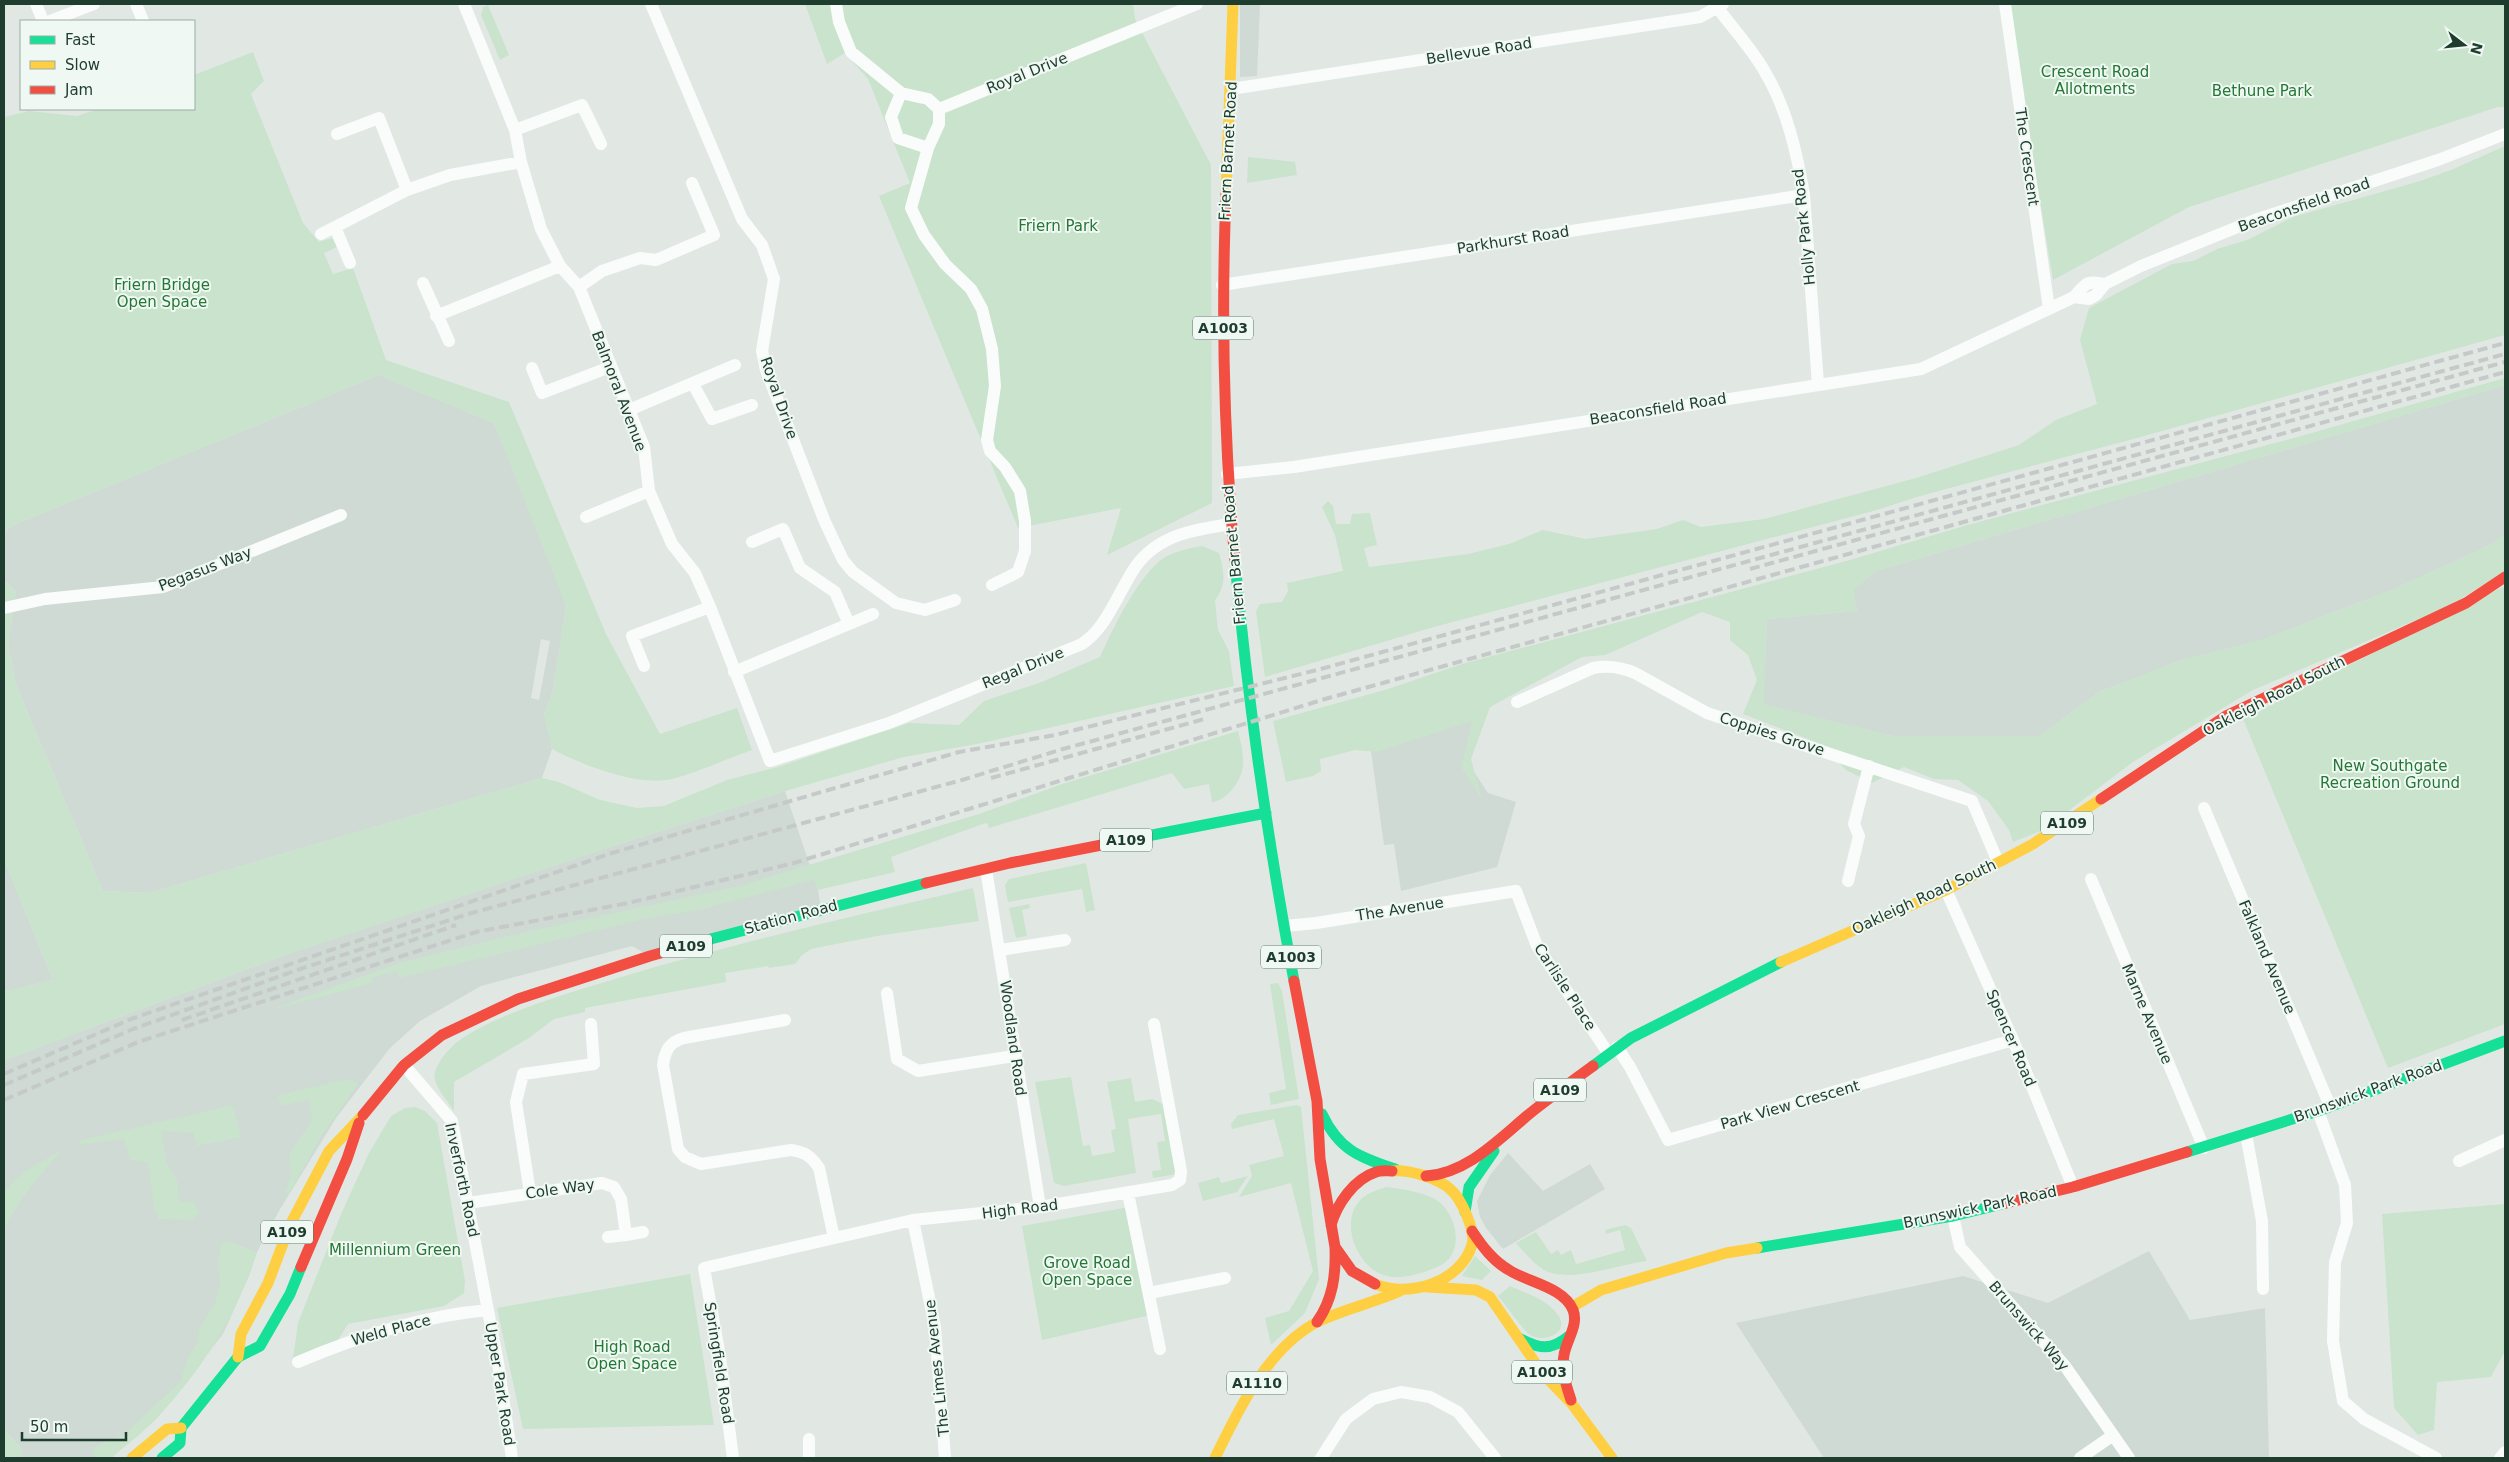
<svg xmlns="http://www.w3.org/2000/svg" width="2509" height="1462" font-family="'DejaVu Sans',sans-serif">
	<style>
		.built { fill: #cedad3; fill-rule: evenodd }
		.green { fill: #c9e3cc }
		.lines { fill: none; stroke-linecap: round; stroke-linejoin: round }
		.street { stroke: #fafcfb; stroke-width: 12 }
		.fast { stroke: #16e098; stroke-width: 11 }
		.slow { stroke: #ffcf43; stroke-width: 11 }
		.jam { stroke: #f24e42; stroke-width: 11 }
		.rail { stroke: #c5cac8; stroke-width: 4; stroke-dasharray: 10 5; stroke-linecap: butt }
		.labels { text-anchor: middle; stroke-width: 4; stroke-linejoin: round; paint-order: stroke }
		.shield { fill: #eff8f2; stroke: #5d7569; stroke-width: 1 }
		.shield-label { font-size: 14px; font-weight: bold; fill: #1e3d2e }
		.street-label { font-size: 15px; fill: #1e3d2e; stroke: #eff8f2 }
		.park-label { font-size: 15px; fill: #247734; stroke: #eff8f2 }
	</style>
	<rect width="100%" height="100%" fill="#e1e8e4"/>
	<!-- built -->
	<path class="built" d="M 1240,4 L 1260,4 L 1257,76 L 1240,77 Z
		M 379,375 L 494,423 L 539,532 L 566,606 L 553,691 L 544,714 L 552,749 L 542,778 L 149,893 L 103,891 L 16,685 L 8,645 L 16,592 L 4,580 L 4,537 L 9,527 ZM 541,639 L 550,641 L 539,700 L 531,698 Z
		M 2505,385 L 2505,535 L 2488,546 L 2392,590 L 2262,640 L 2182,660 L 2099,692 L 2040,736 L 1892,736 L 1763,704 L 1767,619 L 1857,611 L 1853,590 L 1876,571 Z
		M 1483,704 L 1468,763 L 1488,793 L 1516,802 L 1497,867 L 1401,891 L 1394,844 L 1384,845 L 1370,744 Z
		M 785,791 L 818,890 L 821,909 L 650,956 L 632,946 L 481,986 L 420,1021 L 390,1048 L 336,1118 L 279,1211 L 257,1252 L 249,1276 L 223,1334 L 157,1418 L 111,1458 L 22,1458 L 20,1447 L 4,1429 L 4,1228 L 23,1196 L 59,1152 L 22,1174 L 4,1193 L 4,1060 L 293,952 L 567,861 Z
		M 4,859 L 53,980 L 4,992 Z
		M 1508,1153 L 1543,1191 L 1590,1164 L 1605,1189 L 1503,1249 L 1486,1228 L 1480,1217 L 1477,1201 L 1490,1175 Z
		M 2149,1251 L 2190,1320 L 2265,1308 L 2269,1458 L 1824,1458 L 1736,1323 L 1963,1276 L 2048,1303 Z"/>
	<!-- green -->
	<path class="green" d="M 805,4 L 1133,4 L 1135,19 L 1211,165 L 1212,503 L 1107,555 L 1121,508 L 1018,528 L 879,196 L 910,183 L 868,79 L 845,53 L 827,64 Z
		M 2008,4 L 2505,4 L 2505,107 L 2498,107 L 2189,207 L 2053,280 Z
		M 488,5 L 509,55 L 500,60 L 481,15 L 483,7 Z
		M 253,52 L 264,81 L 251,94 L 303,223 L 319,242 L 332,238 L 337,247 L 324,253 L 333,274 L 353,268 L 386,360 L 509,402 L 606,634 L 660,734 L 737,708 L 752,750 C 726,759 699,772 672,779 C 638,787 582,765 552,749 L 544,714 L 553,691 L 566,606 L 494,423 L 379,375 L 9,527 L 4,537 L 4,117 L 29,111 L 77,116 L 98,109 L 194,109 L 194,75 Z
		M 2505,146 L 2505,335 L 2137,438 L 1920,496 L 1877,510 L 1434,627 L 1265,677 L 1256,611 L 1260,604 L 1282,602 L 1288,591 L 1287,583 L 1343,571 L 1335,535 L 1322,507 L 1328,501 L 1333,506 L 1336,524 L 1350,524 L 1352,514 L 1370,513 L 1377,545 L 1364,548 L 1369,567 L 1468,554 L 1509,544 L 1543,530 L 1586,539 L 1657,529 L 1683,520 L 1701,527 L 1764,519 L 1916,478 L 2019,445 L 2056,420 L 2097,404 L 2080,340 L 2089,308 L 2172,264 L 2193,261 L 2217,249 L 2247,240 L 2293,217 L 2417,182 L 2451,170 Z
		M 1248,157 L 1295,162 L 1297,175 L 1247,183 Z
		M 2505,378 L 2505,385 L 1876,571 L 1853,590 L 1857,611 L 1767,619 L 1764,704 L 1892,736 L 2040,736 L 2099,692 L 2182,660 L 2262,640 L 2392,590 L 2488,546 L 2505,535 L 2505,571 L 2451,605 L 2253,690 L 2133,762 L 2043,830 L 2013,842 L 2009,830 L 1988,801 L 1958,780 L 1934,779 L 1904,767 L 1872,783 L 1846,770 L 1821,744 L 1743,714 L 1757,680 L 1748,655 L 1730,640 L 1730,622 L 1702,612 L 1605,655 L 1582,657 L 1490,707 L 1471,759 L 1482,799 L 1461,767 L 1472,721 L 1378,752 L 1355,750 L 1320,759 L 1321,771 L 1313,776 L 1286,782 L 1273,721 L 1388,689 L 1462,664 L 1850,560 L 1971,524 L 2294,438 Z
		M 1202,546 L 1219,553 C 1224,571 1227,585 1215,600 L 1218,630 L 1229,651 L 1234,686 L 977,744 L 904,757 L 785,791 L 567,861 L 293,952 L 4,1060 L 4,992 L 53,980 L 4,859 L 4,580 L 16,592 L 8,645 L 16,685 L 103,891 L 149,893 L 542,778 L 559,782 L 600,800 L 637,808 L 664,806 L 727,780 L 778,767 L 909,723 L 959,725 L 984,701 L 1039,683 L 1100,657 C 1113,628 1139,574 1165,557 C 1176,551 1190,548 1202,546 Z
		M 2505,586 L 2505,1024 L 2388,1068 L 2243,719 Z
		M 1238,731 C 1241,743 1245,758 1242,771 C 1239,784 1225,801 1212,802 L 1209,784 L 1184,789 L 1172,773 L 989,828 L 987,823 L 980,825 L 891,857 L 895,872 L 818,890 L 814,880 L 703,909 L 641,920 L 399,978 L 396,971 L 372,978 L 373,983 L 264,1012 L 402,962 L 534,930 L 739,886 L 979,814 L 1062,784 Z
		M 1086,863 L 1095,910 L 1086,912 L 1082,889 L 1008,902 L 1005,885 L 1009,879 Z
		M 973,888 L 979,921 L 877,936 L 811,949 L 802,955 L 795,964 L 769,968 L 768,966 L 725,973 L 726,982 L 585,1008 L 585,1012 L 554,1019 L 529,1038 L 454,1082 L 454,1111 C 448,1101 431,1084 435,1072 C 439,1059 450,1047 460,1040 C 500,1012 572,992 618,978 C 735,943 854,916 973,888 Z
		M 1029,904 L 1030,908 L 1022,910 L 1027,936 L 1016,938 L 1009,908 Z
		M 1278,983 L 1282,991 L 1299,1099 L 1271,1105 L 1269,1093 L 1286,1089 L 1270,984 Z
		M 1071,1077 L 1083,1146 L 1090,1145 L 1092,1156 L 1115,1152 L 1111,1130 L 1116,1129 L 1107,1082 L 1131,1078 L 1135,1102 L 1152,1099 L 1163,1104 L 1177,1174 L 1153,1178 L 1152,1171 L 1161,1170 L 1157,1142 L 1165,1141 L 1161,1114 L 1128,1119 L 1136,1173 L 1064,1186 L 1054,1183 L 1035,1082 Z
		M 349,1079 L 358,1084 L 322,1135 L 289,1194 L 285,1192 L 291,1176 L 289,1154 L 312,1121 L 308,1100 L 281,1106 L 278,1095 Z
		M 233,1105 L 241,1137 L 197,1146 L 193,1133 L 161,1131 L 167,1164 L 177,1180 L 180,1202 L 194,1201 L 199,1213 L 193,1220 L 159,1219 L 154,1209 L 148,1163 L 130,1160 L 124,1139 L 78,1145 L 81,1140 Z
		M 1297,1105 L 1301,1107 L 1319,1279 L 1305,1313 L 1271,1345 L 1265,1318 L 1289,1311 L 1313,1271 L 1291,1183 L 1239,1197 L 1252,1176 L 1249,1165 L 1284,1156 L 1274,1119 L 1232,1129 L 1231,1124 L 1238,1115 Z
		M 415,1107 L 425,1111 L 437,1123 L 465,1281 L 464,1293 L 444,1306 L 348,1324 L 338,1340 L 293,1358 L 298,1323 L 341,1214 L 369,1153 L 391,1116 L 405,1108 Z
		M 61,1151 L 23,1196 L 4,1228 L 4,1193 C 17,1173 41,1162 61,1151 Z
		M 1248,1176 L 1237,1192 L 1203,1201 L 1198,1183 L 1219,1177 L 1221,1183 Z
		M 1386,1187 C 1401,1189 1417,1191 1431,1197 C 1457,1208 1468,1255 1437,1267 C 1424,1273 1407,1278 1393,1277 C 1361,1275 1340,1229 1357,1204 C 1365,1193 1375,1191 1386,1187 Z
		M 2505,1204 L 2505,1351 L 2491,1377 L 2437,1382 L 2434,1430 L 2418,1435 L 2394,1408 L 2382,1214 Z
		M 1135,1206 L 1155,1314 L 1042,1340 L 1022,1226 Z
		M 1625,1225 L 1631,1228 L 1647,1261 C 1619,1264 1570,1284 1544,1270 C 1533,1263 1525,1253 1516,1243 L 1536,1232 L 1551,1254 L 1558,1250 L 1561,1255 L 1571,1250 L 1576,1264 L 1625,1250 L 1620,1230 L 1606,1234 L 1605,1230 Z
		M 228,1241 L 257,1252 C 236,1317 204,1367 157,1418 C 144,1432 126,1445 111,1458 L 94,1458 L 92,1448 L 123,1435 L 181,1381 L 187,1359 L 197,1344 L 199,1329 L 215,1303 L 220,1283 L 218,1262 L 221,1244 Z
		M 1475,1256 L 1491,1271 L 1482,1280 L 1462,1276 Z
		M 690,1274 L 714,1425 L 523,1429 L 497,1308 Z
		M 1510,1286 C 1527,1294 1547,1299 1558,1315 C 1571,1334 1543,1343 1530,1335 C 1524,1331 1505,1304 1498,1296 Z
		M 4,1429 L 20,1447 L 22,1458 L 4,1458 Z"/>
	<g class="lines">
		<!-- street -->
		<path class="street" d="M 36,4 L 43,21
			M 136,4 L 143,21
			M 464,4 L 515,130 L 521,162 L 541,229 L 560,266 L 579,287 L 644,447 L 649,491 L 672,544 L 695,573 L 710,607 L 770,761 L 889,723 L 1082,644 C 1099,632 1107,617 1117,599 C 1123,588 1129,576 1136,566 C 1159,534 1197,529 1232,524
			M 651,4 L 742,219 L 762,245 L 774,279 L 762,351 L 766,370 L 825,522 L 843,560 L 853,572 L 896,603 L 925,610 L 955,600
			M 836,4 L 839,22 L 851,52 L 901,93 L 891,117 L 898,138 L 928,148
			M 1715,4 C 1731,27 1751,47 1765,72 C 1787,109 1797,153 1804,195 L 1818,384
			M 2005,4 L 2049,309
			M 50,21 L 94,4
			M 1231,89 L 1700,17 L 1723,4
			M 901,93 L 928,99 L 939,109
			M 515,130 L 582,105 L 601,144
			M 337,134 L 379,118 L 407,190
			M 321,234 L 335,227
			M 350,263 L 335,227 L 407,190 L 450,175 L 521,162
			M 423,283 L 449,341
			M 1222,285 L 1804,195
			M 579,287 L 602,271 L 640,258 L 656,260 L 714,235 L 692,183
			M 2074,297 L 2089,299 L 2096,295 L 2105,284 L 2141,266 L 2255,220 L 2438,160 L 2505,134
			M 436,316 L 560,266
			M 532,368 L 542,393 L 610,367
			M 693,384 L 712,419 L 752,405
			M 629,410 L 735,365
			M 1227,474 L 1294,467 L 1921,369 L 2074,297 C 2086,283 2087,280 2105,284
			M 586,517 L 649,491
			M 752,542 L 783,529 L 800,568 L 835,592 L 849,624
			M 992,585 L 1018,572 L 1025,551 L 1025,521 L 1020,491 L 1005,467 L 990,451 L 987,440 L 995,386 L 992,349 L 982,309 L 971,289 L 945,264 L 924,235 L 911,208 L 928,148 L 939,124 L 939,109 L 1197,4
			M 4,608 L 45,599 L 163,587 L 341,515
			M 644,666 L 632,636 L 710,607
			M 734,672 L 873,614
			M 1517,702 L 1593,668 C 1609,665 1621,667 1635,673 L 1707,713 L 1972,801 L 1998,862
			M 2204,808 L 2330,1106
			M 986,869 L 1040,1207
			M 2091,879 L 2204,1148
			M 1848,881 L 1859,836 L 1854,824 L 1869,766
			M 1946,890 L 2013,1040 L 2073,1187
			M 1285,926 L 1316,923 L 1516,891 L 1537,946 L 1608,1053
			M 1000,950 L 1065,940
			M 887,993 L 897,1059 L 918,1071 L 1014,1056
			M 785,1020 L 684,1038 C 669,1042 665,1051 663,1065 L 678,1149 L 685,1157 L 701,1164 L 791,1150 C 805,1152 811,1156 819,1168 L 834,1238
			M 1617,1047 L 1630,1067 L 1668,1140 L 2013,1040
			M 404,1065 L 452,1121 L 498,1363 L 512,1458
			M 2318,1111 L 2345,1185 L 2347,1223 L 2335,1262 L 2333,1341 L 2343,1401 L 2364,1419 L 2436,1458
			M 2246,1134 L 2262,1221 L 2263,1289
			M 2459,1161 L 2505,1140
			M 530,1193 L 516,1102 L 523,1074 L 594,1064 L 591,1024
			M 1128,1193 L 1160,1349
			M 468,1203 L 602,1183 L 614,1187 L 621,1199 L 626,1235 L 608,1237
			M 1953,1216 L 1960,1247 L 2065,1366 L 2129,1458
			M 913,1220 L 935,1327 L 945,1458
			M 626,1235 L 643,1232
			M 1149,1293 L 1225,1278
			M 298,1362 C 359,1336 421,1316 488,1310
			M 733,1458 L 720,1357 L 704,1268 L 913,1220 L 1040,1207 L 1172,1185 L 1180,1180 L 1181,1171 L 1154,1024
			M 809,1458 L 809,1439
			M 1321,1458 L 1346,1419 L 1373,1399 L 1401,1392 L 1430,1397 L 1458,1412 L 1495,1458
			M 2080,1458 L 2112,1436
			M 2500,1458 L 2505,1452"/>
		<!-- fast -->
		<path class="fast" d="M 1235,562 C 1248,703 1268,842 1294,981
			M 1142,837 L 1266,813
			M 703,941 L 926,883
			M 1593,1066 L 1631,1038 L 1781,962
			M 1322,1114 C 1339,1150 1359,1157 1395,1169
			M 2187,1152 L 2318,1111 L 2505,1041
			M 1465,1212 L 1469,1187 L 1494,1151
			M 1757,1248 L 1953,1216 L 2006,1203
			M 1519,1338 C 1539,1349 1551,1351 1569,1336
			M 162,1458 L 180,1443 L 181,1428 L 238,1357 L 260,1346 L 290,1294 L 301,1267"/>
		<!-- slow -->
		<path class="slow" d="M 1226,194 L 1233,4
			M 1781,962 L 1946,890 L 2033,844 L 2101,799
			M 1375,1284 C 1409,1298 1460,1283 1472,1245 C 1476,1231 1461,1198 1450,1189 C 1438,1178 1408,1169 1392,1171
			M 1427,1287 L 1476,1290 L 1490,1297 L 1543,1374 L 1572,1404 L 1612,1458
			M 1572,1307 L 1601,1290 L 1726,1253 L 1757,1248
			M 238,1357 L 241,1334 L 268,1283 L 290,1225 L 329,1151 L 363,1115
			M 132,1458 L 167,1429 L 181,1428
			M 1215,1458 C 1238,1410 1268,1348 1317,1322 C 1344,1309 1373,1303 1400,1291"/>
		<!-- jam -->
		<path class="jam" d="M 1226,194 C 1221,317 1224,440 1235,562
			M 2101,799 L 2226,716 L 2466,603 L 2505,577
			M 926,883 L 1010,863 L 1142,837
			M 1294,981 L 1317,1101 L 1320,1159 L 1335,1247 L 1352,1271 L 1375,1284
			M 363,1115 L 404,1065 L 442,1035 L 518,999 L 650,956 L 703,941
			M 1426,1176 C 1471,1173 1504,1133 1538,1107 C 1556,1093 1575,1079 1593,1066
			M 2006,1203 L 2073,1187 L 2187,1152
			M 1331,1225 C 1337,1204 1354,1179 1376,1172 C 1381,1170 1387,1171 1392,1171
			M 1472,1231 C 1482,1246 1493,1261 1509,1270 C 1527,1282 1564,1287 1573,1310 C 1579,1325 1566,1341 1564,1355 C 1561,1370 1566,1385 1571,1400
			M 301,1267 L 347,1159 L 359,1123
			M 1317,1322 C 1333,1299 1336,1275 1335,1247"/>
		<!-- rail -->
		<path class="rail" d="M 1750,569 L 2505,362
			M 991,778 L 1208,718
			M 182,1020 L 456,925
			M 4,1074 L 131,1019 L 612,853 L 959,752 L 1055,735 L 1317,670 L 2505,343
			M 4,1085 L 133,1029 L 300,969 L 468,914 L 962,780 L 1063,749 L 2505,354
			M 4,1100 L 138,1042 L 476,932 L 628,903 L 794,863 L 1325,699 L 2505,372"/>
	</g>
	<g class="labels">
		<!-- shield labels -->
		<g class="shield">
			<rect x="1193" y="316.5" width="60" height="23" rx="4"/>
			<rect x="2041" y="811.5" width="52" height="23" rx="4"/>
			<rect x="1100" y="828.5" width="52" height="23" rx="4"/>
			<rect x="660" y="934.5" width="52" height="23" rx="4"/>
			<rect x="1261" y="945.5" width="60" height="23" rx="4"/>
			<rect x="1534" y="1078.5" width="52" height="23" rx="4"/>
			<rect x="261" y="1220.5" width="52" height="23" rx="4"/>
			<rect x="1512" y="1360.5" width="60" height="23" rx="4"/>
			<rect x="1227" y="1371.5" width="60" height="23" rx="4"/>
		</g>
		<g class="shield-label">
			<text x="1223" y="333">A1003</text>
			<text x="2067" y="828">A109</text>
			<text x="1126" y="845">A109</text>
			<text x="686" y="951">A109</text>
			<text x="1291" y="962">A1003</text>
			<text x="1560" y="1095">A109</text>
			<text x="287" y="1237">A109</text>
			<text x="1542" y="1377">A1003</text>
			<text x="1257" y="1388">A1110</text>
		</g>
		<!-- street labels -->
		<g class="street-label">
			<text transform="translate(1479 51) rotate(-9)" y="5">Bellevue Road</text>
			<text transform="translate(1027 73) rotate(-22)" y="5">Royal Drive</text>
			<text transform="translate(1228 151) rotate(-87)" y="5">Friern Barnet Road</text>
			<text transform="translate(2027 157) rotate(82)" y="5">The Crescent</text>
			<text transform="translate(2304 205) rotate(-19)" y="5">Beaconsfield Road</text>
			<text transform="translate(1804 227) rotate(-96)" y="5">Holly Park Road</text>
			<text transform="translate(1513 240) rotate(-9)" y="5">Parkhurst Road</text>
			<text transform="translate(619 391) rotate(69)" y="5">Balmoral Avenue</text>
			<text transform="translate(779 398) rotate(71)" y="5">Royal Drive</text>
			<text transform="translate(1658 409) rotate(-9)" y="5">Beaconsfield Road</text>
			<text transform="translate(1234 555) rotate(-95)" y="5">Friern Barnet Road</text>
			<text transform="translate(205 569) rotate(-21)" y="5">Pegasus Way</text>
			<text transform="translate(1023 668) rotate(-22)" y="5">Regal Drive</text>
			<text transform="translate(2274 696) rotate(-27)" y="5">Oakleigh Road South</text>
			<text transform="translate(1772 734) rotate(18)" y="5">Coppies Grove</text>
			<text transform="translate(1924 897) rotate(-25)" y="5">Oakleigh Road South</text>
			<text transform="translate(1400 909) rotate(-9)" y="5">The Avenue</text>
			<text transform="translate(791 917) rotate(-15)" y="5">Station Road</text>
			<text transform="translate(2267 957) rotate(67)" y="5">Falkland Avenue</text>
			<text transform="translate(1565 987) rotate(57)" y="5">Carlisle Place</text>
			<text transform="translate(2147 1014) rotate(67)" y="5">Marne Avenue</text>
			<text transform="translate(1013 1038) rotate(82)" y="5">Woodland Road</text>
			<text transform="translate(2011 1038) rotate(67)" y="5">Spencer Road</text>
			<text transform="translate(2368 1091) rotate(-20)" y="5">Brunswick Park Road</text>
			<text transform="translate(1790 1105) rotate(-16)" y="5">Park View Crescent</text>
			<text transform="translate(462 1180) rotate(78)" y="5">Inverforth Road</text>
			<text transform="translate(560 1189) rotate(-8)" y="5">Cole Way</text>
			<text transform="translate(1980 1207) rotate(-12)" y="5">Brunswick Park Road</text>
			<text transform="translate(1020 1209) rotate(-7)" y="5">High Road</text>
			<text transform="translate(2029 1326) rotate(49)" y="5">Brunswick Way</text>
			<text transform="translate(391 1330) rotate(-15)" y="5">Weld Place</text>
			<text transform="translate(719 1363) rotate(81)" y="5">Springfield Road</text>
			<text transform="translate(937 1368) rotate(-96)" y="5">The Limes Avenue</text>
			<text transform="translate(500 1384) rotate(81)" y="5">Upper Park Road</text>
		</g>
		<!-- park labels -->
		<g class="park-label">
			<text x="2095" y="77">Crescent Road<tspan x="2095" dy="17">Allotments</tspan></text>
			<text x="2262" y="96">Bethune Park</text>
			<text x="1058" y="231">Friern Park</text>
			<text x="162" y="290">Friern Bridge<tspan x="162" dy="17">Open Space</tspan></text>
			<text x="2390" y="771">New Southgate<tspan x="2390" dy="17">Recreation Ground</tspan></text>
			<text x="395" y="1255">Millennium Green</text>
			<text x="1087" y="1268">Grove Road<tspan x="1087" dy="17">Open Space</tspan></text>
			<text x="632" y="1352">High Road<tspan x="632" dy="17">Open Space</tspan></text>
		</g>
	</g>
	<!-- border -->
	<rect width="2509" height="1462" fill="none" stroke="#1e3d2e" stroke-width="10"/>
	<!-- legend -->
	<rect x="20" y="20" width="175" height="90" fill="#eff8f2" stroke="#9bada4"/>
	<rect x="30" y="36" width="25" height="8" fill="#16e098" stroke="#9bada4"/>
	<text x="65" y="45" font-size="15" fill="#1e3d2e">Fast</text>
	<rect x="30" y="61" width="25" height="8" fill="#ffcf43" stroke="#9bada4"/>
	<text x="65" y="70" font-size="15" fill="#1e3d2e">Slow</text>
	<rect x="30" y="86" width="25" height="8" fill="#f24e42" stroke="#9bada4"/>
	<text x="65" y="95" font-size="15" fill="#1e3d2e">Jam</text>
	<!-- north arrow -->
	<g transform="translate(2464 45) rotate(106)" stroke="#eff8f2" stroke-width="4" paint-order="stroke">
	<path d="M0-4L9 19L0 12L-9 19Z" fill="#1e3d2e"/>
	<text y="-8" font-size="14" font-weight="bold" text-anchor="middle" fill="#1e3d2e">N</text>
	</g>
	<!-- scale -->
	<path d="M22 1432v8h104v-8" fill="none" stroke="#1e3d2e" stroke-width="2.5"/>
	<text x="30" y="1432" font-size="15" fill="#1e3d2e" stroke="#eff8f2" stroke-width="4" paint-order="stroke">50 m</text>
</svg>
